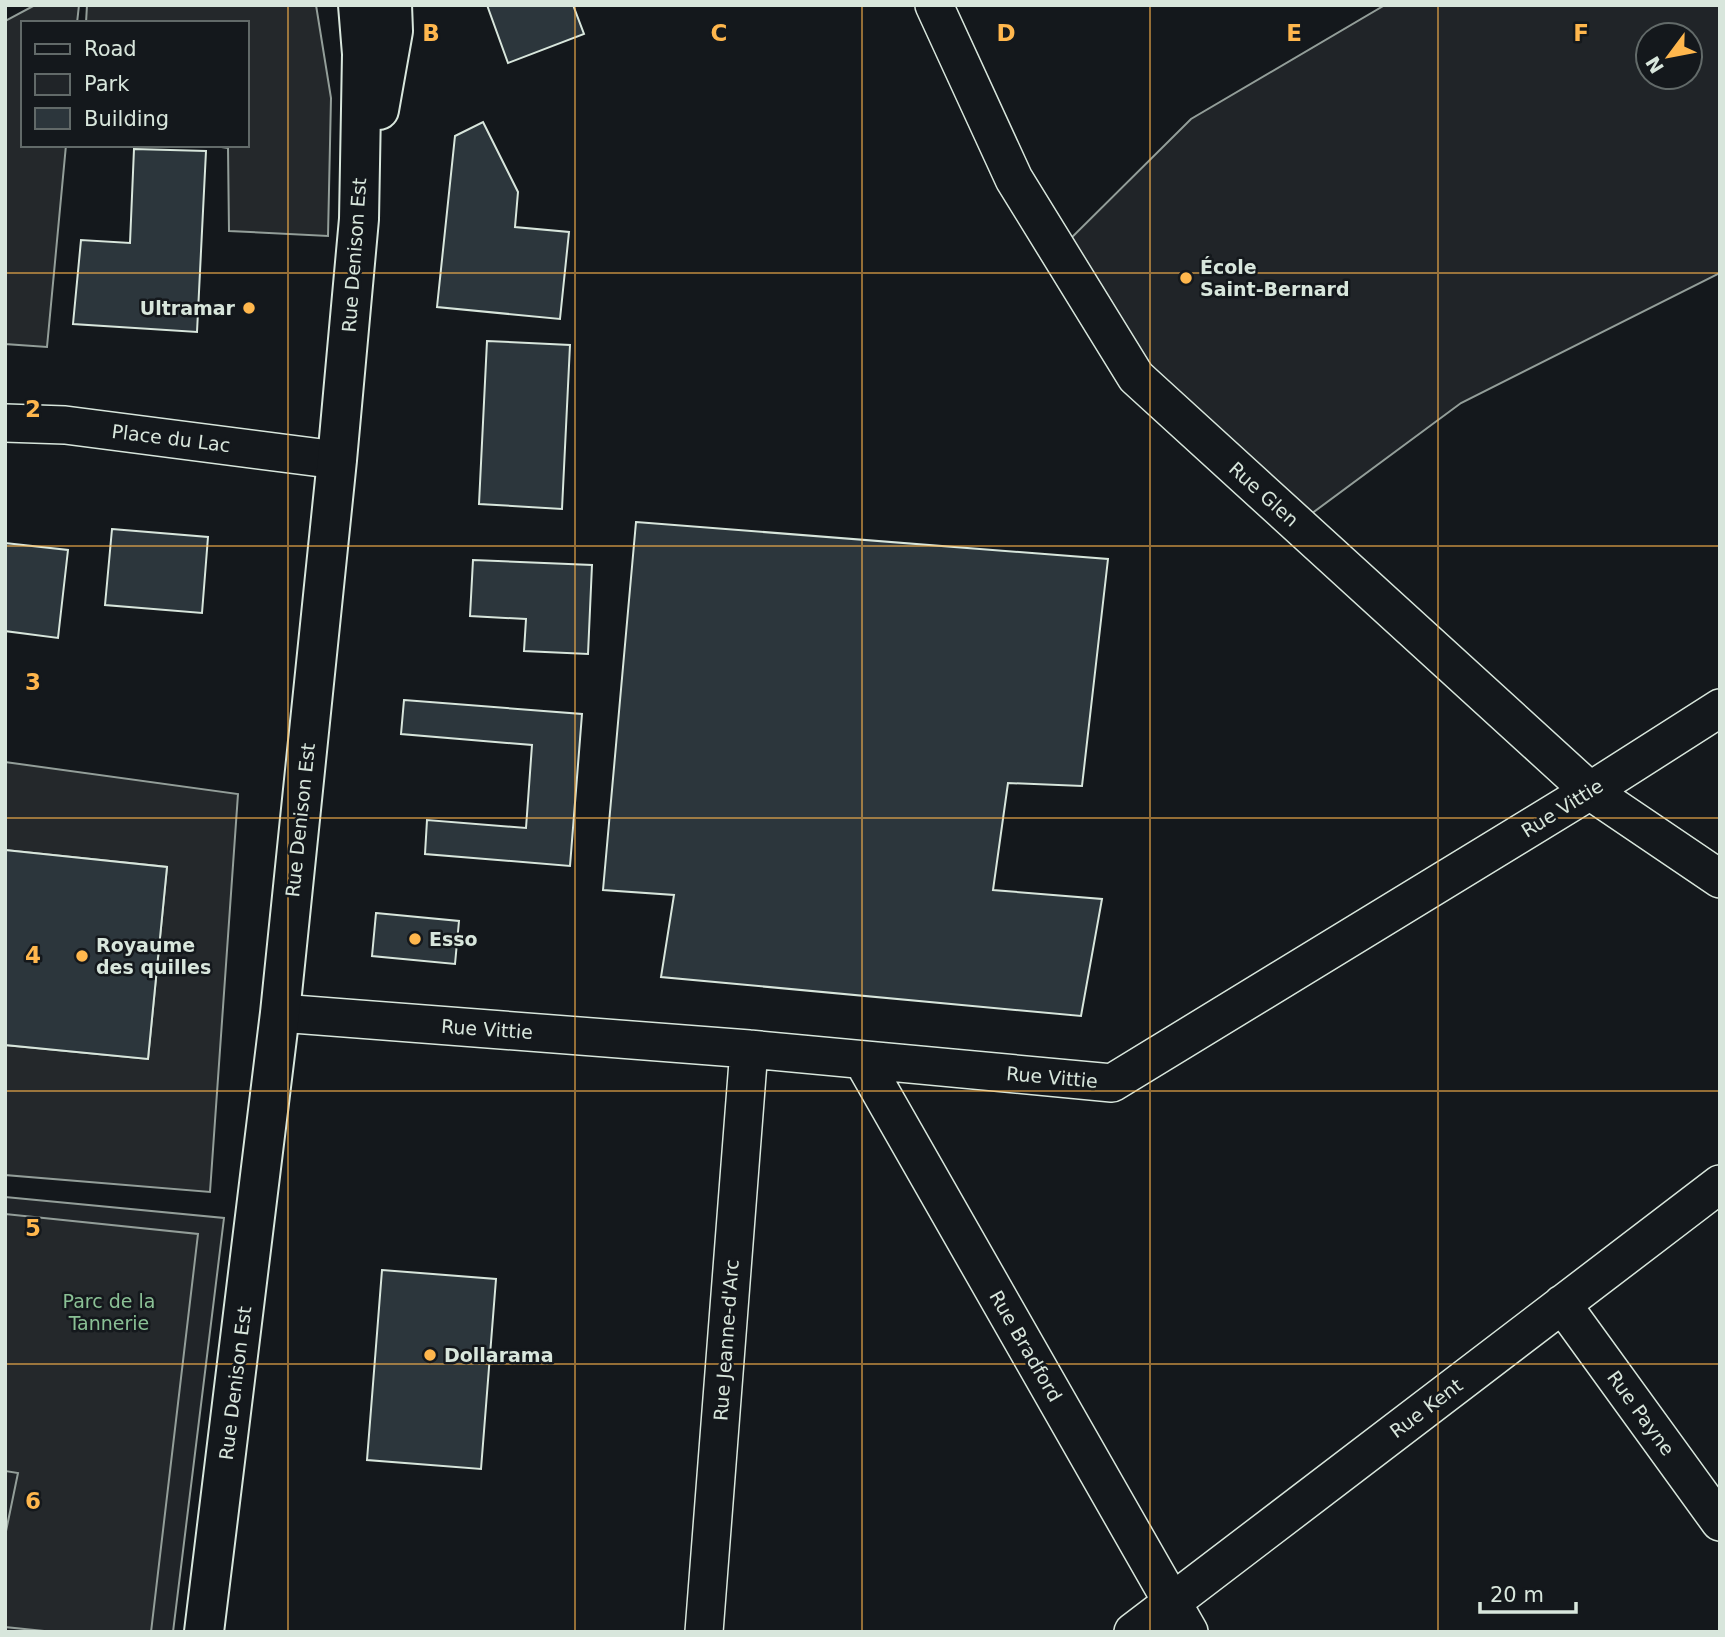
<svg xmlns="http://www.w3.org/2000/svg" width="1725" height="1637" font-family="'DejaVu Sans',sans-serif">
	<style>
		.green { fill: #202428; stroke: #939e99; stroke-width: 2; fill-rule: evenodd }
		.parking { fill: #24282b; stroke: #939e99; stroke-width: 2 }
		.building { fill: #2c363c; stroke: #d8e6dc; stroke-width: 2 }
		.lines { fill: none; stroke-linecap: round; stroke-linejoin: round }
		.minor-casing { stroke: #d8e6dc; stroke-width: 40 }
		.major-casing { stroke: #d8e6dc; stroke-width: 42 }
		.minor { stroke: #14181c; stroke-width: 37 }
		.major { stroke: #14181c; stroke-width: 38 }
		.grid { fill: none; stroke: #ffb74d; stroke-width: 2; stroke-opacity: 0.55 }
		.poi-dot { fill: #ffb74d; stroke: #14181c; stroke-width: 2.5 }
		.labels { text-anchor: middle; stroke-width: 5; stroke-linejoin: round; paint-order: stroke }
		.street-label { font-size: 19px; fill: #d8e6dc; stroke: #14181c }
		.poi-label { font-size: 19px; font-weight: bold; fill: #d8e6dc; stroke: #14181c; text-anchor: start }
		.park-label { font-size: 19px; fill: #8ac095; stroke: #14181c }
		.grid-label { font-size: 23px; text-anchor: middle; font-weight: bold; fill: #ffb74d; stroke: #14181c; stroke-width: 5; stroke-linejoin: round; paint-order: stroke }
	</style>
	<rect width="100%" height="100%" fill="#14181c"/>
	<!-- green -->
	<path class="green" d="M 1385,5 L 1720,5 L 1720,273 L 1461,403 L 1284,534 L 1054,255 L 1191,119 ZM 1648,35 L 1690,35 L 1690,77 L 1648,77 Z
		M 5,1197 L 224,1218 L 173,1632 L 5,1632 Z"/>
	<!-- parking -->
	<path class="parking" d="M 35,5 L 79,5 L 77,23 L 23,23 L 23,145 L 66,145 L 47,347 L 5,344 L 5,21 Z
		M 87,5 L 316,5 L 331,98 L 328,236 L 229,231 L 228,148 L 208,145 L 247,145 L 247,23 L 86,23 Z
		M 5,762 L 238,794 L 210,1192 L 5,1175 L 5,1045 L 148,1059 L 167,867 L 5,850 Z
		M 5,1214 L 198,1234 L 151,1632 L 54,1632 L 5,1627 L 5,1536 L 18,1473 L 5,1471 Z"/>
	<!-- building -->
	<path class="building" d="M 487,5 L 573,5 L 584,34 L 508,63 Z
		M 483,122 L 518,192 L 515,227 L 569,232 L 560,319 L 437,307 L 455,136 Z
		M 134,149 L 206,151 L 197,332 L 73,324 L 81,240 L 130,243 Z
		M 487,341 L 570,345 L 562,509 L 479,504 Z
		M 636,522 L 1108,559 L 1082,786 L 1008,783 L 993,890 L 1102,899 L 1081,1016 L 661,977 L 674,895 L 603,890 Z
		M 112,529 L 208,537 L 202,613 L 105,605 Z
		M 5,543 L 68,550 L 58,638 L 5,631 Z
		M 473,560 L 592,565 L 588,654 L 524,651 L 526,619 L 470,616 Z
		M 404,700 L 582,714 L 570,866 L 425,854 L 427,820 L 526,828 L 532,745 L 401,734 Z
		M 5,850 L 167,867 L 148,1059 L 5,1045 Z
		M 376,913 L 459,921 L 455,964 L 372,956 Z
		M 382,1270 L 496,1279 L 481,1469 L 367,1460 Z"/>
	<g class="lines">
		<!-- minor casing -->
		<g class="minor-casing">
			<path id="minor" d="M 934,5 L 1014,179 L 1136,377 L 1590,791 L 1720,879
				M 5,423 L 65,425 L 337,460
				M 280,1013 L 749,1049 L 1112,1083 L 1590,791 L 1720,708
				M 863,1061 L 1189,1632
				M 1562,1304 L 1720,1522
				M 704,1632 L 749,1049
				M 1133,1632 L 1720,1184"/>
		</g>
		<!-- major casing -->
		<g class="major-casing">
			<path id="major" d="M 379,110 L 393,31 L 392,5
				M 204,1632 L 280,1013 L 337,460 L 359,219 L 362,54 L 358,5"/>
		</g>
		<!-- minor -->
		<use href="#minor" class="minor"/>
		<!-- major -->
		<use href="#major" class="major"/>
	</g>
	<!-- grid -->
	<path class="grid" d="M 288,5 L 288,1632M 575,5 L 575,1632M 862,5 L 862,1632M 1150,5 L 1150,1632M 1438,5 L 1438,1632M 5,273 L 1720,273M 5,546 L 1720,546M 5,818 L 1720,818M 5,1091 L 1720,1091M 5,1364 L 1720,1364"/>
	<!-- markers -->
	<g class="poi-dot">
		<circle cx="1186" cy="278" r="7"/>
		<circle cx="249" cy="308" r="7"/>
		<circle cx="415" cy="939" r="7"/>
		<circle cx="82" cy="956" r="7"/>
		<circle cx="430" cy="1355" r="7"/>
	</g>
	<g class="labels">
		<!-- street labels -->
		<g class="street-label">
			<text transform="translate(354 255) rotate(-86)" y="7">Rue Denison Est</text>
			<text transform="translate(171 438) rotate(7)" y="7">Place du Lac</text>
			<text transform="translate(1264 494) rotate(42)" y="7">Rue Glen</text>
			<text transform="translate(1562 808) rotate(-32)" y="7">Rue Vittie</text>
			<text transform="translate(300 820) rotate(-84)" y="7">Rue Denison Est</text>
			<text transform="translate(487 1029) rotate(4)" y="7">Rue Vittie</text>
			<text transform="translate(1052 1077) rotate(5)" y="7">Rue Vittie</text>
			<text transform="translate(726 1340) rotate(-86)" y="7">Rue Jeanne-d'Arc</text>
			<text transform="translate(1026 1346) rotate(60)" y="7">Rue Bradford</text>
			<text transform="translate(235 1383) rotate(-83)" y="7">Rue Denison Est</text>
			<text transform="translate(1426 1408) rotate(-37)" y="7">Rue Kent</text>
			<text transform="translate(1641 1413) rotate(54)" y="7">Rue Payne</text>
		</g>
		<!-- poi labels -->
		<g class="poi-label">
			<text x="1200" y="274">École<tspan x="1200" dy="22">Saint-Bernard</tspan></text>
			<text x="235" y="315" text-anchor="end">Ultramar</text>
			<text x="429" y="946">Esso</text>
			<text x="96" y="952">Royaume<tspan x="96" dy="22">des quilles</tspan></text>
			<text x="444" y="1362">Dollarama</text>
		</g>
		<!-- park labels -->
		<g class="park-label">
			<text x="109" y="1308">Parc de la<tspan x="109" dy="22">Tannerie</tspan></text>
		</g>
	</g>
	<g class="grid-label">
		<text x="431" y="41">B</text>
		<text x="719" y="41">C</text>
		<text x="1006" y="41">D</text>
		<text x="1294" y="41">E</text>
		<text x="1581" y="41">F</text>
		<text x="33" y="417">2</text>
		<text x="33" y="690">3</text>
		<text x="33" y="963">4</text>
		<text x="33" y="1236">5</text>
		<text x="33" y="1509">6</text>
	</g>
	<!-- border -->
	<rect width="1725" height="1637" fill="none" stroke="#d8e6dc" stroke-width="14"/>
	<!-- legend -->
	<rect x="21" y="21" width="228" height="126" fill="#14181c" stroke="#626a69" stroke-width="2"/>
	<rect x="35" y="44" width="35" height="10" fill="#14181c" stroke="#626a69" stroke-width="2"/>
	<text x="84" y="56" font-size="21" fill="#d8e6dc">Road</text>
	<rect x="35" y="74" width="35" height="21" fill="#202428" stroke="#626a69" stroke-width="2"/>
	<text x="84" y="91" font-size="21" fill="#d8e6dc">Park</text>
	<rect x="35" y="108" width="35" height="21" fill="#2c363c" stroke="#626a69" stroke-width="2"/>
	<text x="84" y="126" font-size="21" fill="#d8e6dc">Building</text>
	<!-- north arrow -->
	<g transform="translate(1669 56) rotate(238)"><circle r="33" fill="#14181c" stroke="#626a69" stroke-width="2"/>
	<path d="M0-5L12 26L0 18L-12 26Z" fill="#ffb74d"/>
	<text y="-10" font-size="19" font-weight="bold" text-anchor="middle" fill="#d8e6dc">N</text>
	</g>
	<!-- scale -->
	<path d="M1480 1602v10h96v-10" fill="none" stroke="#d8e6dc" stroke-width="3.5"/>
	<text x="1490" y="1602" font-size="21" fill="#d8e6dc" stroke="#14181c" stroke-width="5" paint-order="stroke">20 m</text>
</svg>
